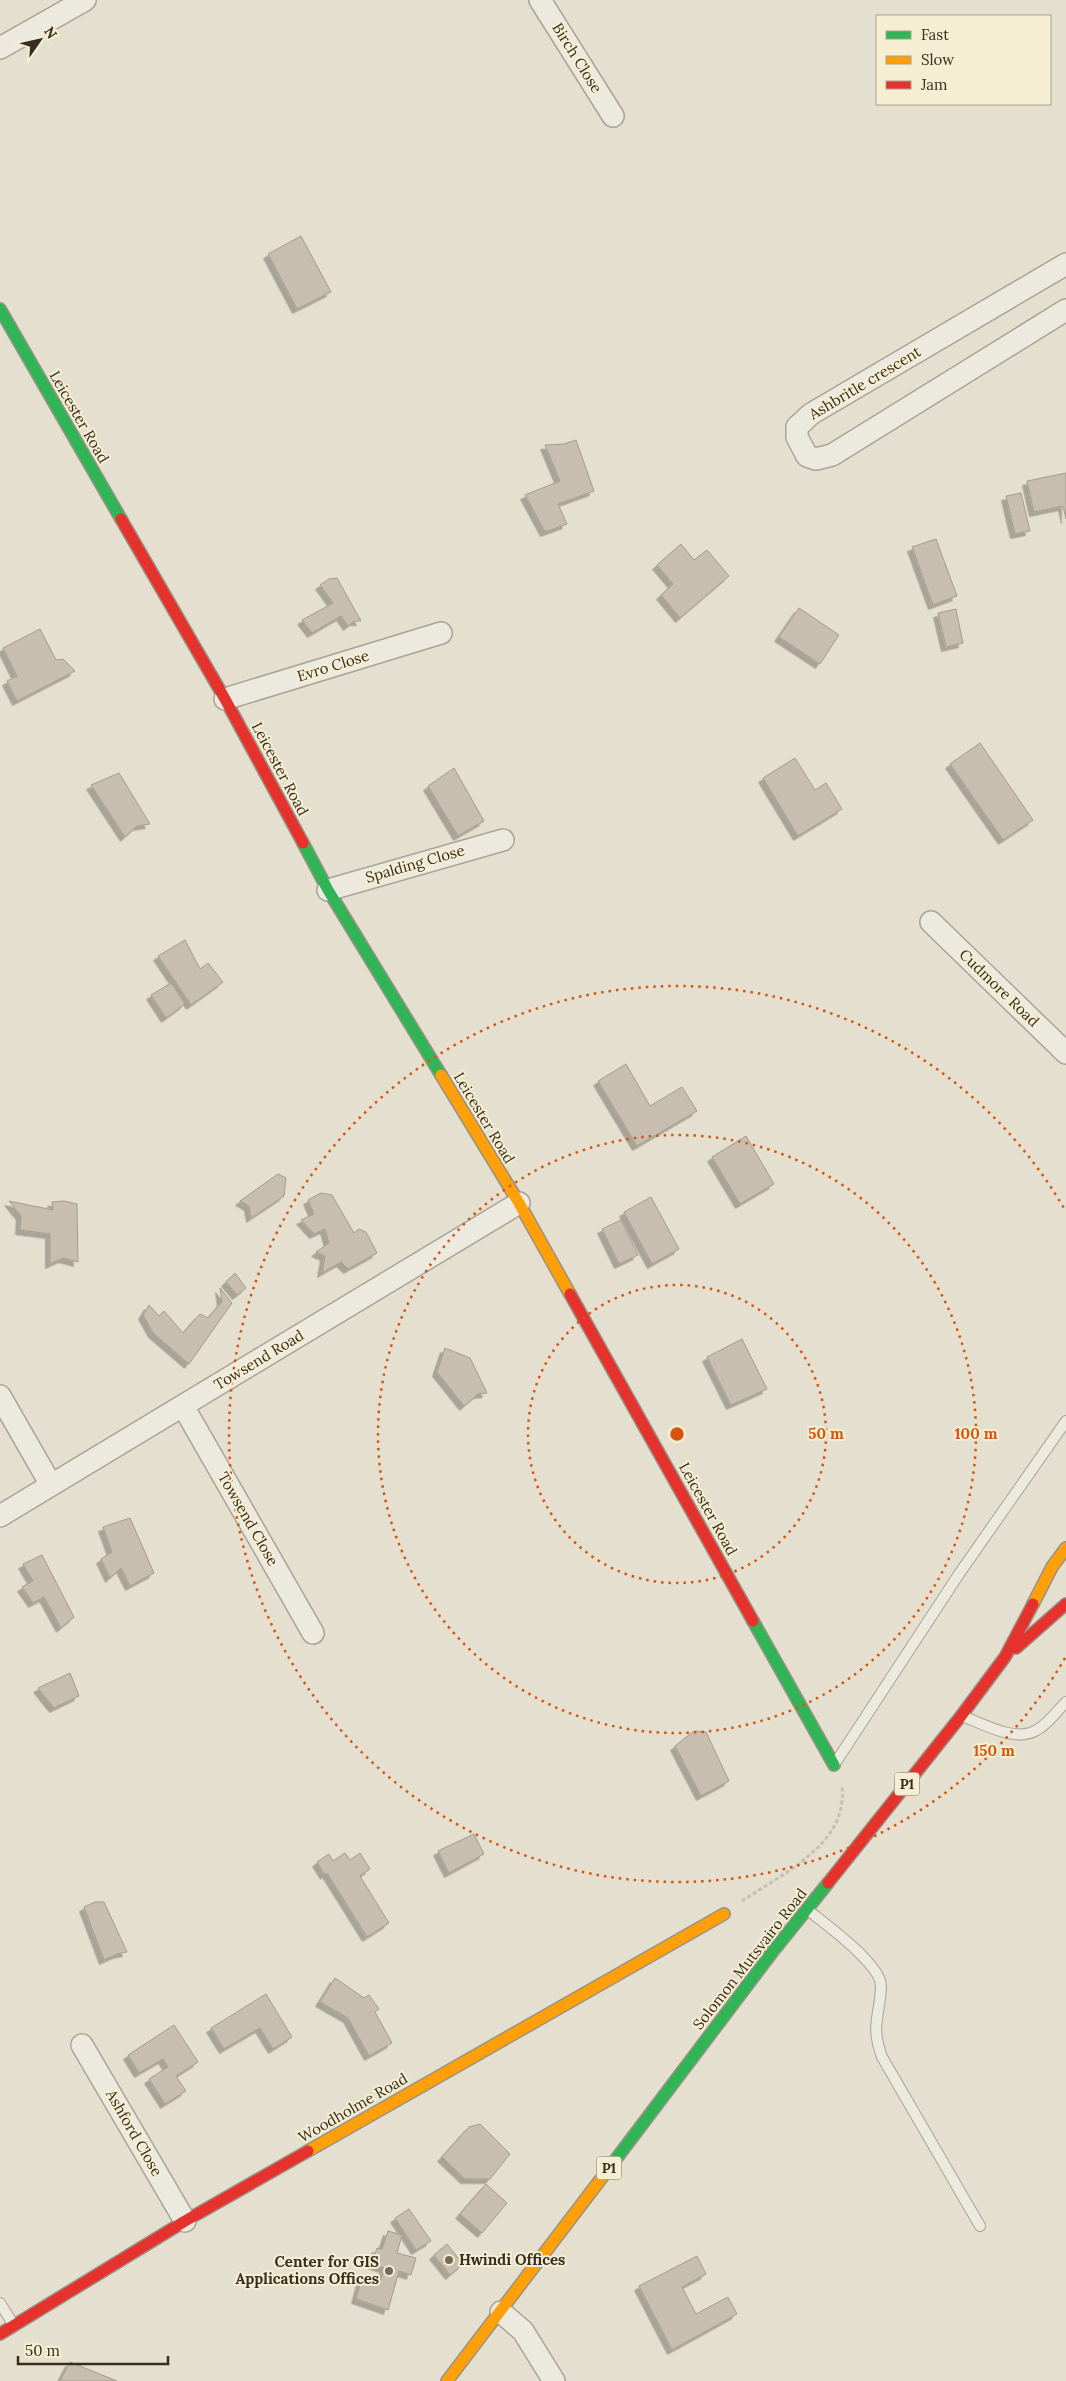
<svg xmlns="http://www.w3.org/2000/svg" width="1066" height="2381" font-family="Lora,serif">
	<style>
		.building { fill: #c8beaf; stroke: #a49b8d; filter: url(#shadow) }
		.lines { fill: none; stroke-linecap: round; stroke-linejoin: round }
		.lane-casing { stroke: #a9a496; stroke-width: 12 }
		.street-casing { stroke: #a9a496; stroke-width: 24 }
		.fast-casing { stroke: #999386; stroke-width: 14 }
		.slow-casing { stroke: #999386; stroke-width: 14 }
		.jam-casing { stroke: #999386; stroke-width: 14 }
		.path { stroke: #c5c0b5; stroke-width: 3; stroke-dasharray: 4 2.5; stroke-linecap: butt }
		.lane { stroke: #ece9df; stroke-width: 10 }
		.street { stroke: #ece9df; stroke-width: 21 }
		.fast { stroke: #30b455; stroke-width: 11 }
		.slow { stroke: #ff9f0a; stroke-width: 11 }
		.jam { stroke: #e5322d; stroke-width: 11 }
		.ring { fill: none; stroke: #d6550e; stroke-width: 2.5; stroke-dasharray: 2.5 5 }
		.poi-dot { fill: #746b5c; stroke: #f5eed3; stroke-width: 2 }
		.labels { text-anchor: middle; stroke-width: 4; stroke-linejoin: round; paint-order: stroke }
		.shield { fill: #f5eed3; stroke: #716754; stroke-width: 1 }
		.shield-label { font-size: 14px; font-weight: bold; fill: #382d1e }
		.street-label { font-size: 15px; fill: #382d1e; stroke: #f5eed3 }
		.poi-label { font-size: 15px; font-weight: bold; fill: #382d1e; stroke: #f5eed3; text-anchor: start }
		.centre { fill: #d6550e; stroke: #f5eed3; stroke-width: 2.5 }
		.ring-label { font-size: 15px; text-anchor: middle; font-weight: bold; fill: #d6550e; stroke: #f5eed3; stroke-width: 4; stroke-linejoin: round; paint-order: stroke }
	</style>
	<defs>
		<filter id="shadow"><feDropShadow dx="-4.5" dy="4.5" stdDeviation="0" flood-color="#0004"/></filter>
	</defs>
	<rect width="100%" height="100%" fill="#e4dfce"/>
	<!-- building -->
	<path class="building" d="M 301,236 L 331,292 L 297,309 L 268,254 Z
		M 576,440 L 594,491 L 558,504 L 567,524 L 545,532 L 525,495 L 560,481 L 545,445 L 564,444 Z
		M 1066,473 L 1066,519 L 1063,506 L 1034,512 L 1027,481 Z
		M 1021,493 L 1030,531 L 1015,534 L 1006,496 Z
		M 936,539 L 957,596 L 933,605 L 912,547 Z
		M 681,544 L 694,560 L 707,550 L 729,576 L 680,618 L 661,595 L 673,584 L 657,565 Z
		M 337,578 L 361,621 L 354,621 L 348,626 L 341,616 L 312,633 L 302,620 L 333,603 L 320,585 L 329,579 Z
		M 799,608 L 839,635 L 820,664 L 779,637 Z
		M 956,609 L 963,643 L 946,647 L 938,613 Z
		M 40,629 L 56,660 L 63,659 L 75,671 L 17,701 L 7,681 L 17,676 L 3,648 Z
		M 980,743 L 1033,820 L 1003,840 L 950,764 Z
		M 795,758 L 815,790 L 826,783 L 842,809 L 798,836 L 763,778 Z
		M 454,768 L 484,821 L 458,836 L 428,786 Z
		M 119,773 L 150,824 L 137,826 L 125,837 L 91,785 Z
		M 185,940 L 200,969 L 208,963 L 223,982 L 191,1005 L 158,956 Z
		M 171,983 L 185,1004 L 166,1018 L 151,995 Z
		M 626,1064 L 650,1106 L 682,1087 L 697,1111 L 637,1146 L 598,1081 Z
		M 746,1136 L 774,1184 L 740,1204 L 712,1157 Z
		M 278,1174 L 286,1178 L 284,1196 L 251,1218 L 249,1206 L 240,1201 Z
		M 321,1193 L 332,1195 L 354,1233 L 359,1229 L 366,1232 L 377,1253 L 348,1269 L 341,1262 L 322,1273 L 325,1256 L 316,1252 L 329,1243 L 325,1229 L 314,1234 L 301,1220 L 314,1214 L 308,1200 Z
		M 651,1197 L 679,1249 L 652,1264 L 624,1212 Z
		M 9,1201 L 53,1210 L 52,1202 L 64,1201 L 77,1204 L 78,1262 L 63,1258 L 50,1264 L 50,1234 L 20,1230 L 21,1216 Z
		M 621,1220 L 638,1255 L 619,1264 L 602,1229 Z
		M 235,1273 L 246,1288 L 237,1295 L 226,1282 Z
		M 220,1288 L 232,1303 L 189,1364 L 153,1333 L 143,1315 L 149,1305 L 159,1316 L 164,1311 L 183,1333 L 200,1314 L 208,1318 L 222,1302 Z
		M 742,1339 L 767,1389 L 731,1405 L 707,1357 Z
		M 445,1348 L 470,1358 L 487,1393 L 478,1394 L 464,1406 L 437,1372 Z
		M 130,1518 L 154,1573 L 130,1586 L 121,1568 L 110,1578 L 101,1559 L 112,1552 L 103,1527 Z
		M 42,1555 L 74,1617 L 61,1628 L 44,1597 L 33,1603 L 22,1587 L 33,1581 L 23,1564 Z
		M 70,1673 L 79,1696 L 54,1708 L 38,1688 Z
		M 694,1731 L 706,1732 L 729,1781 L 701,1796 L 675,1746 Z
		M 474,1834 L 484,1854 L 449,1873 L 438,1851 Z
		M 345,1853 L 350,1860 L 360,1853 L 370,1869 L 360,1876 L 389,1923 L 367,1937 L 327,1873 L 325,1875 L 317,1862 L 329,1854 L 333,1861 Z
		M 95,1902 L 104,1902 L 127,1952 L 117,1954 L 104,1960 L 84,1907 Z
		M 335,1978 L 364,1998 L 369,1995 L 379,2009 L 375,2012 L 392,2043 L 369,2056 L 348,2018 L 320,2002 Z
		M 266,1994 L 292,2037 L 273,2049 L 260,2028 L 224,2049 L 211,2028 Z
		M 174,2025 L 198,2062 L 176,2076 L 186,2091 L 165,2104 L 149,2079 L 168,2067 L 163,2059 L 139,2073 L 128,2055 Z
		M 480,2124 L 510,2154 L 490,2179 L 465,2179 L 442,2157 L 469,2127 Z
		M 486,2184 L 507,2203 L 482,2233 L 460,2214 Z
		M 409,2209 L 431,2241 L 416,2250 L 395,2218 Z
		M 388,2231 L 402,2235 L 397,2253 L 416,2258 L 411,2275 L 399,2271 L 388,2310 L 356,2299 L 362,2277 L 380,2282 L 384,2268 L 372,2264 L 377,2248 L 382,2249 Z
		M 447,2244 L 463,2264 L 450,2275 L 434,2255 Z
		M 697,2256 L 706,2274 L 682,2287 L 696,2314 L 728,2297 L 737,2314 L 672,2350 L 639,2286 Z
		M 70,2362 L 117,2381 L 60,2381 Z"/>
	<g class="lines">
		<!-- lane casing -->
		<g class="lane-casing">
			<path id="lane" d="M 962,1716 C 984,1724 1015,1743 1037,1730 C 1048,1724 1057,1711 1066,1702
				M 836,1762 L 959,1574 L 1066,1421
				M 808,1910 C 825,1924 881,1964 881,1986 C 880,2017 870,2024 882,2057 L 980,2226
				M 0,2303 L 13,2324"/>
		</g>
		<!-- street casing -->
		<g class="street-casing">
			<path id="street" d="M 540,0 L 613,116
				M 0,48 L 85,0
				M 1066,264 L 811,414 L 797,427 L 797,437 L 807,456 L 816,459 L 832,455 L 1066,310
				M 225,699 L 441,633
				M 328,890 L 503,840
				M 931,922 L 1066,1053
				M 0,1396 L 51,1485
				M 183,1406 L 313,1633
				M 0,1516 L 519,1203
				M 82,2045 L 185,2221
				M 501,2312 L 523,2331 L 554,2381"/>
		</g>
		<!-- fast casing -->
		<g class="fast-casing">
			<path id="fast" d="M 0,309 L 121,519
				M 303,843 L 328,890 L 441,1075
				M 753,1621 L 834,1765
				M 610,2167 L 774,1950 L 828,1883"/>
		</g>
		<!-- slow casing -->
		<g class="slow-casing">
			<path id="slow" d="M 441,1075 L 519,1203 L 570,1294
				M 1033,1604 L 1052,1567 L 1066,1548
				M 308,2151 L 724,1914
				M 447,2381 L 610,2167"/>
		</g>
		<!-- jam casing -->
		<g class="jam-casing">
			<path id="jam" d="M 121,519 L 225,699 L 303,843
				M 570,1294 L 753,1621
				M 1016,1648 L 1066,1604
				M 828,1883 L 961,1716 L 1005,1657 L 1033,1604
				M 0,2334 L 185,2221 L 308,2151"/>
		</g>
		<!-- path -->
		<path class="path" d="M 742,1901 C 779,1876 839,1848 842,1800 C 843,1794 843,1790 841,1785"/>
		<!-- lane -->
		<use href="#lane" class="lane"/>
		<!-- street -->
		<use href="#street" class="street"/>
		<!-- fast -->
		<use href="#fast" class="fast"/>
		<!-- slow -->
		<use href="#slow" class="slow"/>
		<!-- jam -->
		<use href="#jam" class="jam"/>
	</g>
	<!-- distance rings -->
	<g class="ring">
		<circle cx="677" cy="1434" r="149"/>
		<circle cx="677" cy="1434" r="299"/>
		<path d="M1065 1658A448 448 0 1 1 1065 1210"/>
	</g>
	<!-- markers -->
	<g class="poi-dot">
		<circle cx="449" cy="2260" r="5"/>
		<circle cx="389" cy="2271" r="5"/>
	</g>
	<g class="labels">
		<!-- shield labels -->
		<g class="shield">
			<rect x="894.5" y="1772.5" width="25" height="23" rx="4"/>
			<rect x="596.5" y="2156.5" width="25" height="23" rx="4"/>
		</g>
		<g class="shield-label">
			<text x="907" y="1789">P1</text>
			<text x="609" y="2173">P1</text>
		</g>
		<!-- street labels -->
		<g class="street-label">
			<text transform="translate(577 58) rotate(58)" y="5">Birch Close</text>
			<text transform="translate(865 383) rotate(-31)" y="5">Ashbritle crescent</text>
			<text transform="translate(79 417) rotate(60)" y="5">Leicester Road</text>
			<text transform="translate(333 666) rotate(-17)" y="5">Evro Close</text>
			<text transform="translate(280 769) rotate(62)" y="5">Leicester Road</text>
			<text transform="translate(415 864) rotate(-16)" y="5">Spalding Close</text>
			<text transform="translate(999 988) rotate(44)" y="5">Cudmore Road</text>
			<text transform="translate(484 1118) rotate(59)" y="5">Leicester Road</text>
			<text transform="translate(259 1360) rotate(-31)" y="5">Towsend Road</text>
			<text transform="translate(708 1509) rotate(61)" y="5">Leicester Road</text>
			<text transform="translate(248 1519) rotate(60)" y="5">Towsend Close</text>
			<text transform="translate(750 1959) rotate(-52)" y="5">Solomon Mutsvairo Road</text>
			<text transform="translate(353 2108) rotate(-30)" y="5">Woodholme Road</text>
			<text transform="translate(134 2133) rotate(60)" y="5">Ashford Close</text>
		</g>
		<!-- poi labels -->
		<g class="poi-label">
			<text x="459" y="2265">Hwindi Offices</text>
			<text x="379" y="2267" text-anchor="end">Center for GIS<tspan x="379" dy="17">Applications Offices</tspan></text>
		</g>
	</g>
	<circle cx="677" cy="1434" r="8" class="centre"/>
	<g class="ring-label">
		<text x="826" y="1439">50 m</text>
		<text x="976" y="1439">100 m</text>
		<text x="994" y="1756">150 m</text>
	</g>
	<!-- legend -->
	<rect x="876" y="15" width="175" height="90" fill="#f5eed3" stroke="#a9a18b"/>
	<rect x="886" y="31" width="25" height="8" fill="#30b455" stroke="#a9a18b"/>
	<text x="921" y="40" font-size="15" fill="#382d1e">Fast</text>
	<rect x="886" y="56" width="25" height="8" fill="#ff9f0a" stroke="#a9a18b"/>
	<text x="921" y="65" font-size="15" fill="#382d1e">Slow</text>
	<rect x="886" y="81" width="25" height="8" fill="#e5322d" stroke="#a9a18b"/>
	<text x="921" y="90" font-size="15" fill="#382d1e">Jam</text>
	<!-- north arrow -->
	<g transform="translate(40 40) rotate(56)" stroke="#f5eed3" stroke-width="4" paint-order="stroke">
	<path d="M0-4L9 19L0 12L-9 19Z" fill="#382d1e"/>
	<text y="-8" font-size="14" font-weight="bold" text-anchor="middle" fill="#382d1e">N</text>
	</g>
	<!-- scale -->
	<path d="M18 2356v8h150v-8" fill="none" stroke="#382d1e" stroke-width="2.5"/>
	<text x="25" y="2356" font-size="15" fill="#382d1e" stroke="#f5eed3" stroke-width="4" paint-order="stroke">50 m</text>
</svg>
